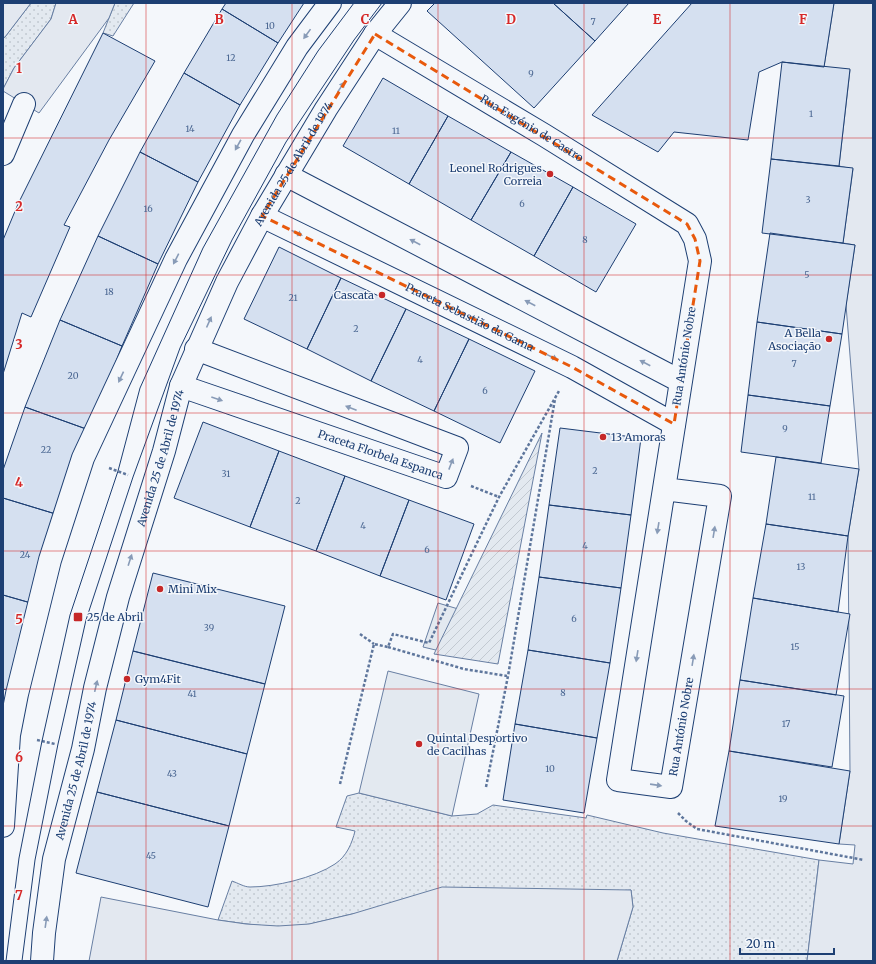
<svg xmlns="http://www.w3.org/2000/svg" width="876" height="964" font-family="Merriweather,serif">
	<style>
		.grass { fill: url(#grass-dots); stroke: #687fa3 }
		.park { fill: #e3e9f0; stroke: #687fa3 }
		.garden { fill: url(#garden-furrows); stroke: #687fa3 }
		.parking { fill: #e3e8f0; stroke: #687fa3 }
		.building { fill: #d5e0f0; stroke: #1d3f73 }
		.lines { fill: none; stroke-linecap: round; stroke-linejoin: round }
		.minor-casing { stroke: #1d3f73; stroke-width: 24 }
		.major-casing { stroke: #1d3f73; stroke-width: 24 }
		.path { stroke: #5e769c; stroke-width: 2.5; stroke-dasharray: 3 2; stroke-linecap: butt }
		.minor { stroke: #f4f7fb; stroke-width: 22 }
		.major { stroke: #f4f7fb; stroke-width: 22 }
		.tram { stroke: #1d3f73; stroke-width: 1 }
		.oneway { fill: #889bb7 }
		.marked { fill: none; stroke: #e8590c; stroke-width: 3; stroke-dasharray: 8 5; stroke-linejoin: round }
		.grid { fill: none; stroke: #d62828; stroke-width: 1; stroke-opacity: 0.55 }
		.poi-dot { fill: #c62828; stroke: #f4f7fb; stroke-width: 1.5 }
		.labels { text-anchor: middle; stroke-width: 3; stroke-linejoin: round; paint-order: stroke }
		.number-label { font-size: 9px; fill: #4b6792 }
		.street-label { font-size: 11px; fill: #1d3f73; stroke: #f4f7fb }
		.poi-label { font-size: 11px; fill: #1d3f73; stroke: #f4f7fb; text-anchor: start }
		.grid-label { font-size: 13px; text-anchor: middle; font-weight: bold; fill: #d62828; stroke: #f4f7fb; stroke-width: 3; stroke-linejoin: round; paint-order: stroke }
	</style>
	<defs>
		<pattern id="grass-dots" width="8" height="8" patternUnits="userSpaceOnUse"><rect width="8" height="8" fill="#e3e9f0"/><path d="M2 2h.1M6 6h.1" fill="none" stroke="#c2c9d1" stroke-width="1.8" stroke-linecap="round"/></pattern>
		<pattern id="garden-furrows" width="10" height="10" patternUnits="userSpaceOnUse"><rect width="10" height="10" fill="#e3e9f0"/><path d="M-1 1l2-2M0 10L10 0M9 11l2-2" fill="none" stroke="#c2c9d1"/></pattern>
	</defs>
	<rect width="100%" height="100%" fill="#f4f7fb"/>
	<!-- grass -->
	<path class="grass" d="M 31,3 L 56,3 L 51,19 L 14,68 L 3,89 L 3,38 L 5,37 Z
		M 115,3 L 134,3 L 113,36 L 103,33 Z
		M 359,793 L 452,816 L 477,814 L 493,805 L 586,818 L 587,815 L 663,833 L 819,860 L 807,961 L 617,961 L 633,907 L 631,890 L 352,914 C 338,917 324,921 310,924 C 281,930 247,924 218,920 L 232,881 C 238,883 244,887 250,887 C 275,887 314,878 335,864 C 347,856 352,843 355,831 L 336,827 L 347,796 Z"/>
	<!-- park -->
	<path class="park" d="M 438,603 L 465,611 L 457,655 L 423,647 Z
		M 388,671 L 479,694 L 452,816 L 359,793 Z"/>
	<!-- garden -->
	<path class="garden" d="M 542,433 L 498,664 L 434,654 Z"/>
	<!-- parking -->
	<path class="parking" d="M 3,3 L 31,3 L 5,37 L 3,38 Z
		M 56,3 L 115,3 L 109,18 L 39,113 L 3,91 L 3,89 L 14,68 L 51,19 Z
		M 834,3 L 873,3 L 873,961 L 807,961 L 819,860 L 853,864 L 855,845 L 839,844 L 850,771 L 848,536 L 859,469 L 846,305 L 855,245 L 843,243 L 853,169 L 839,166 L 850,70 L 824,67 Z
		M 442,887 L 631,890 L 633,907 L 617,961 L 89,961 L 101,897 L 218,920 L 246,924 L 278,926 L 309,924 L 352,914 Z"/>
	<!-- building -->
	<path class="building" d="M 226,3 L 304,3 L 278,43 L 222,9 Z
		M 435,3 L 553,3 L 595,41 L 534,108 L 427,11 Z
		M 553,3 L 629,3 L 595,41 Z
		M 692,3 L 834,3 L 824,67 L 782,62 L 759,72 L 748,140 L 674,132 L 658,152 L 592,115 Z
		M 222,9 L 278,43 L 240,105 L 184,73 Z
		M 103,33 L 155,61 L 109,140 L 64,225 L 70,227 L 31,317 L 22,313 L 3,374 L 3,240 L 18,204 Z
		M 782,62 L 850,69 L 839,166 L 771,159 Z
		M 184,73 L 240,105 L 198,182 L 140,152 Z
		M 383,78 L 448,116 L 409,184 L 343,146 Z
		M 448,116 L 511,152 L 471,220 L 409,184 Z
		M 140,152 L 198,182 L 158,264 L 98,236 Z
		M 511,152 L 573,187 L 534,256 L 471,220 Z
		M 771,159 L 853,168 L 843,243 L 762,233 Z
		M 573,187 L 636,224 L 596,292 L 534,256 Z
		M 770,233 L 855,245 L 842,334 L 757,322 Z
		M 98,236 L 158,264 L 122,346 L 60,320 Z
		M 279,247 L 341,278 L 307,349 L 244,319 Z
		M 341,278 L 406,309 L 371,381 L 307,349 Z
		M 406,309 L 469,339 L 434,411 L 371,381 Z
		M 60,320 L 122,346 L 89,430 L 25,407 Z
		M 757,322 L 842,334 L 830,406 L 748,395 Z
		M 469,339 L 535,371 L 500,443 L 434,411 Z
		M 748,395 L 830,406 L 821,463 L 741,452 Z
		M 25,407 L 89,430 L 59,515 L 3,498 L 3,470 Z
		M 203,422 L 279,451 L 250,527 L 174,498 Z
		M 560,428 L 641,438 L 631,515 L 549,505 Z
		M 279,451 L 345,476 L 316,551 L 250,527 Z
		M 776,457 L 859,469 L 848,536 L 766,524 Z
		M 345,476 L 409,500 L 380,576 L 316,551 Z
		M 3,498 L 59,515 L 31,603 L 3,595 Z
		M 409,500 L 474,524 L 446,600 L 380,576 Z
		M 549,505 L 631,515 L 621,588 L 539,577 Z
		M 766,524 L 848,536 L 838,612 L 753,598 Z
		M 153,573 L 285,606 L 265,684 L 133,651 Z
		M 539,577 L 621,588 L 610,663 L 528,650 Z
		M 3,595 L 31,603 L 7,690 L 3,689 Z
		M 753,598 L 850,614 L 836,695 L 740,680 Z
		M 528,650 L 610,663 L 597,738 L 515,724 Z
		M 133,651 L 265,684 L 247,754 L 116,720 Z
		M 740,680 L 844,696 L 832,767 L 729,751 Z
		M 116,720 L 247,754 L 229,826 L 97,792 Z
		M 515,724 L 597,738 L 584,813 L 503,800 Z
		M 729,751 L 850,771 L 839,844 L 715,826 Z
		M 97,792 L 229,826 L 208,907 L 76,873 Z"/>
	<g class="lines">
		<!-- minor casing -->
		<g class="minor-casing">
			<g id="minor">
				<path id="s1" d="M 375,34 L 544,135 L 687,224 L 695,239 L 700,261 L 618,780 L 671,787 L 720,496 L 664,489"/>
				<path d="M 3,154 L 24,104"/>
				<path d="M 286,175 L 680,381"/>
				<path id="s2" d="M 262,216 L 572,367 L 674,424"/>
				<path id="s3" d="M 181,386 L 446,477 L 457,448 L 196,349"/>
			</g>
		</g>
		<!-- major casing -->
		<g class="major-casing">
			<g id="major">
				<path d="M 3,826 L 9,735 L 17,694 L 50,560 L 83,458 L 176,259 L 243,135 L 297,47 L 330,3"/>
				<path id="s4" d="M 42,961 L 44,933 L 54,859 L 83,749 L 95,688 L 118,597 L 164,451 L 181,386 L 227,282 L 262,216 L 326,109 L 375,34 L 400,3"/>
			</g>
		</g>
		<!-- path -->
		<path class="path" d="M 109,468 L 128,475
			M 471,486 L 499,497
			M 360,634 L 374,644
			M 388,647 L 464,669 L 507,676
			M 37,740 L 55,744
			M 340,784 L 374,644 L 388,647 L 393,634 L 429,643 L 499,497 L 559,391
			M 486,787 L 508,676 L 555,399
			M 678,813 L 686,821 L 697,829 L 864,860"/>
		<!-- minor -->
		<use href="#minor" class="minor"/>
		<!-- major -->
		<use href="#major" class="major"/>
		<!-- tram -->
		<path class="tram" d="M 6,961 L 19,858 L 42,741 L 70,615 L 118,471 L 140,388 L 203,248 L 277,115 L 318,51 L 354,3
			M 22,961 L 35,860 L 58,744 L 86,620 L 133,477 L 180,348 L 232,240 L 286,142 L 354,40 L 382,3"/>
	</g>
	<!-- one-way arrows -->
	<defs><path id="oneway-solid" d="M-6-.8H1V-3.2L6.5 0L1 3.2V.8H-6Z"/></defs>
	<g class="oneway">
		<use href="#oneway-solid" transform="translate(307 34) rotate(126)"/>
		<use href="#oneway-solid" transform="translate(341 87) rotate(-57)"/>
		<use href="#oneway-solid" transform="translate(238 145) rotate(119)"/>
		<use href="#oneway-solid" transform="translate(297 233) rotate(26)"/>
		<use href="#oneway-solid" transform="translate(415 242) rotate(-152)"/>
		<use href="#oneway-solid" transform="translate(176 259) rotate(117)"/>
		<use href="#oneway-solid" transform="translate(530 303) rotate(-152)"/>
		<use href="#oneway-solid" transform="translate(209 322) rotate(-66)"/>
		<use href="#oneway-solid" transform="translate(552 357) rotate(26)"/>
		<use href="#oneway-solid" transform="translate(645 363) rotate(-152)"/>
		<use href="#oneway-solid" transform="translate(121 377) rotate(115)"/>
		<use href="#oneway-solid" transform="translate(217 399) rotate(19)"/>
		<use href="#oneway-solid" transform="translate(351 408) rotate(-159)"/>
		<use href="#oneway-solid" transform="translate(451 464) rotate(-69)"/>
		<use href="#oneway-solid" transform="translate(658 528) rotate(99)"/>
		<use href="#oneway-solid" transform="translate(714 532) rotate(-81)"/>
		<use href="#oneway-solid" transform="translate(130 560) rotate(-72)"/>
		<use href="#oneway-solid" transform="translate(637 656) rotate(99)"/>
		<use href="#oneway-solid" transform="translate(693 660) rotate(-81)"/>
		<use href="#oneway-solid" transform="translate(96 686) rotate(-77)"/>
		<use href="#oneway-solid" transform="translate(656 785) rotate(8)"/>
		<use href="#oneway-solid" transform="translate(46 922) rotate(-82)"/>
	</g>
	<!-- marked area -->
	<path class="marked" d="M 375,34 L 687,224 L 695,239 L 700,261 L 674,424 L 572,367 L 262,216 Z"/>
	<!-- grid -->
	<path class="grid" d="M 146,3 L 146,961M 292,3 L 292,961M 438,3 L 438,961M 584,3 L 584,961M 730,3 L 730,961M 3,138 L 873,138M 3,275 L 873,275M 3,413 L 873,413M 3,551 L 873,551M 3,689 L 873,689M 3,826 L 873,826"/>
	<!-- markers -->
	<g class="poi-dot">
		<circle cx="550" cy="174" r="4"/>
		<circle cx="382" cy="295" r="4"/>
		<circle cx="829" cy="339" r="4"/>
		<circle cx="603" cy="437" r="4"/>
		<circle cx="160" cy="589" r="4"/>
		<rect x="73" y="612" width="10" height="10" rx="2"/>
		<circle cx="127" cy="679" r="4"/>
		<circle cx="419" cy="744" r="4"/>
	</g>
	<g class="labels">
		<!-- number labels -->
		<g class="number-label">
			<text x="593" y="25">7</text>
			<text x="270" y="29">10</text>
			<text x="231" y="61">12</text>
			<text x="531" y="77">9</text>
			<text x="811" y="117">1</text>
			<text x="190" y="132">14</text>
			<text x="396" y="134">11</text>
			<text x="808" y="203">3</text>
			<text x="522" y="207">6</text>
			<text x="148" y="212">16</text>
			<text x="585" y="243">8</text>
			<text x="807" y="278">5</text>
			<text x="109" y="295">18</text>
			<text x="293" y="301">21</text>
			<text x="356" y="332">2</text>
			<text x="420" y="363">4</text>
			<text x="794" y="367">7</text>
			<text x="73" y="379">20</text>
			<text x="485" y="394">6</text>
			<text x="785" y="432">9</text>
			<text x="46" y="453">22</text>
			<text x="595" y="474">2</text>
			<text x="226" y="477">31</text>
			<text x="812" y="500">11</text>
			<text x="298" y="504">2</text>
			<text x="363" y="529">4</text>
			<text x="585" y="549">4</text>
			<text x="427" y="553">6</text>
			<text x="25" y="558">24</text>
			<text x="801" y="570">13</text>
			<text x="574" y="622">6</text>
			<text x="209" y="631">39</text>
			<text x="795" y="650">15</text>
			<text x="563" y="696">8</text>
			<text x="192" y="697">41</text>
			<text x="786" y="727">17</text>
			<text x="550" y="772">10</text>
			<text x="172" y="777">43</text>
			<text x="783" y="802">19</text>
			<text x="151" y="859">45</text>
		</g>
		<!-- street labels -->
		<g class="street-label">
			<text dy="4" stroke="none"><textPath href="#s1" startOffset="183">Rua Eugénio de Castro</textPath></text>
			<text dy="4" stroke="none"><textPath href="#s4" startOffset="842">Avenida 25 de Abril de 1974</textPath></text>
			<text dy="4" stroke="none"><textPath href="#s2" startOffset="231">Praceta Sebastião da Gama</textPath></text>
			<text transform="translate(684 356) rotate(-81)" y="4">Rua António Nobre</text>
			<text dy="4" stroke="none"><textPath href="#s3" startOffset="211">Praceta Florbela Espanca</textPath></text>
			<text dy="4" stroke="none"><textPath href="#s4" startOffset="518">Avenida 25 de Abril de 1974</textPath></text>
			<text dy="4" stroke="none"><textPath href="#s1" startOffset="1045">Rua António Nobre</textPath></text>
			<text dy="4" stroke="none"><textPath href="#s4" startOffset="194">Avenida 25 de Abril de 1974</textPath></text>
		</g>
		<!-- poi labels -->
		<g class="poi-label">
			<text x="542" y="172" text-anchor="end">Leonel Rodrigues<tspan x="542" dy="13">Correia</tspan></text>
			<text x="374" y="299" text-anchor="end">Cascata</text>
			<text x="821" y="337" text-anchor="end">A Bella<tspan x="821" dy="13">Asociação</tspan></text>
			<text x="611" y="441">13 Amoras</text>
			<text x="168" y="593">Mini Mix</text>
			<text x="87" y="621">25 de Abril</text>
			<text x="135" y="683">Gym4Fit</text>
			<text x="427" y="742">Quintal Desportivo<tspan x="427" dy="13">de Cacilhas</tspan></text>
		</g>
	</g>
	<g class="grid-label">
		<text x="73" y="24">A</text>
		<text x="219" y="24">B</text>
		<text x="365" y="24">C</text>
		<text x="511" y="24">D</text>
		<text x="657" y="24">E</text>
		<text x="803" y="24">F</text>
		<text x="19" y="73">1</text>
		<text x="19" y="211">2</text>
		<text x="19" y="349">3</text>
		<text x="19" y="487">4</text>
		<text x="19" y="624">5</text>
		<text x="19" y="762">6</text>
		<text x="19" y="900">7</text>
	</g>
	<!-- border -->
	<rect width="876" height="964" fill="none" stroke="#1d3f73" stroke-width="8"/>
	<!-- scale -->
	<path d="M740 948v6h94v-6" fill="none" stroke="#1d3f73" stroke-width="2"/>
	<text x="746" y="948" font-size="12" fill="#1d3f73" stroke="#f4f7fb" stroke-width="3" paint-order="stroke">20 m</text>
</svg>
